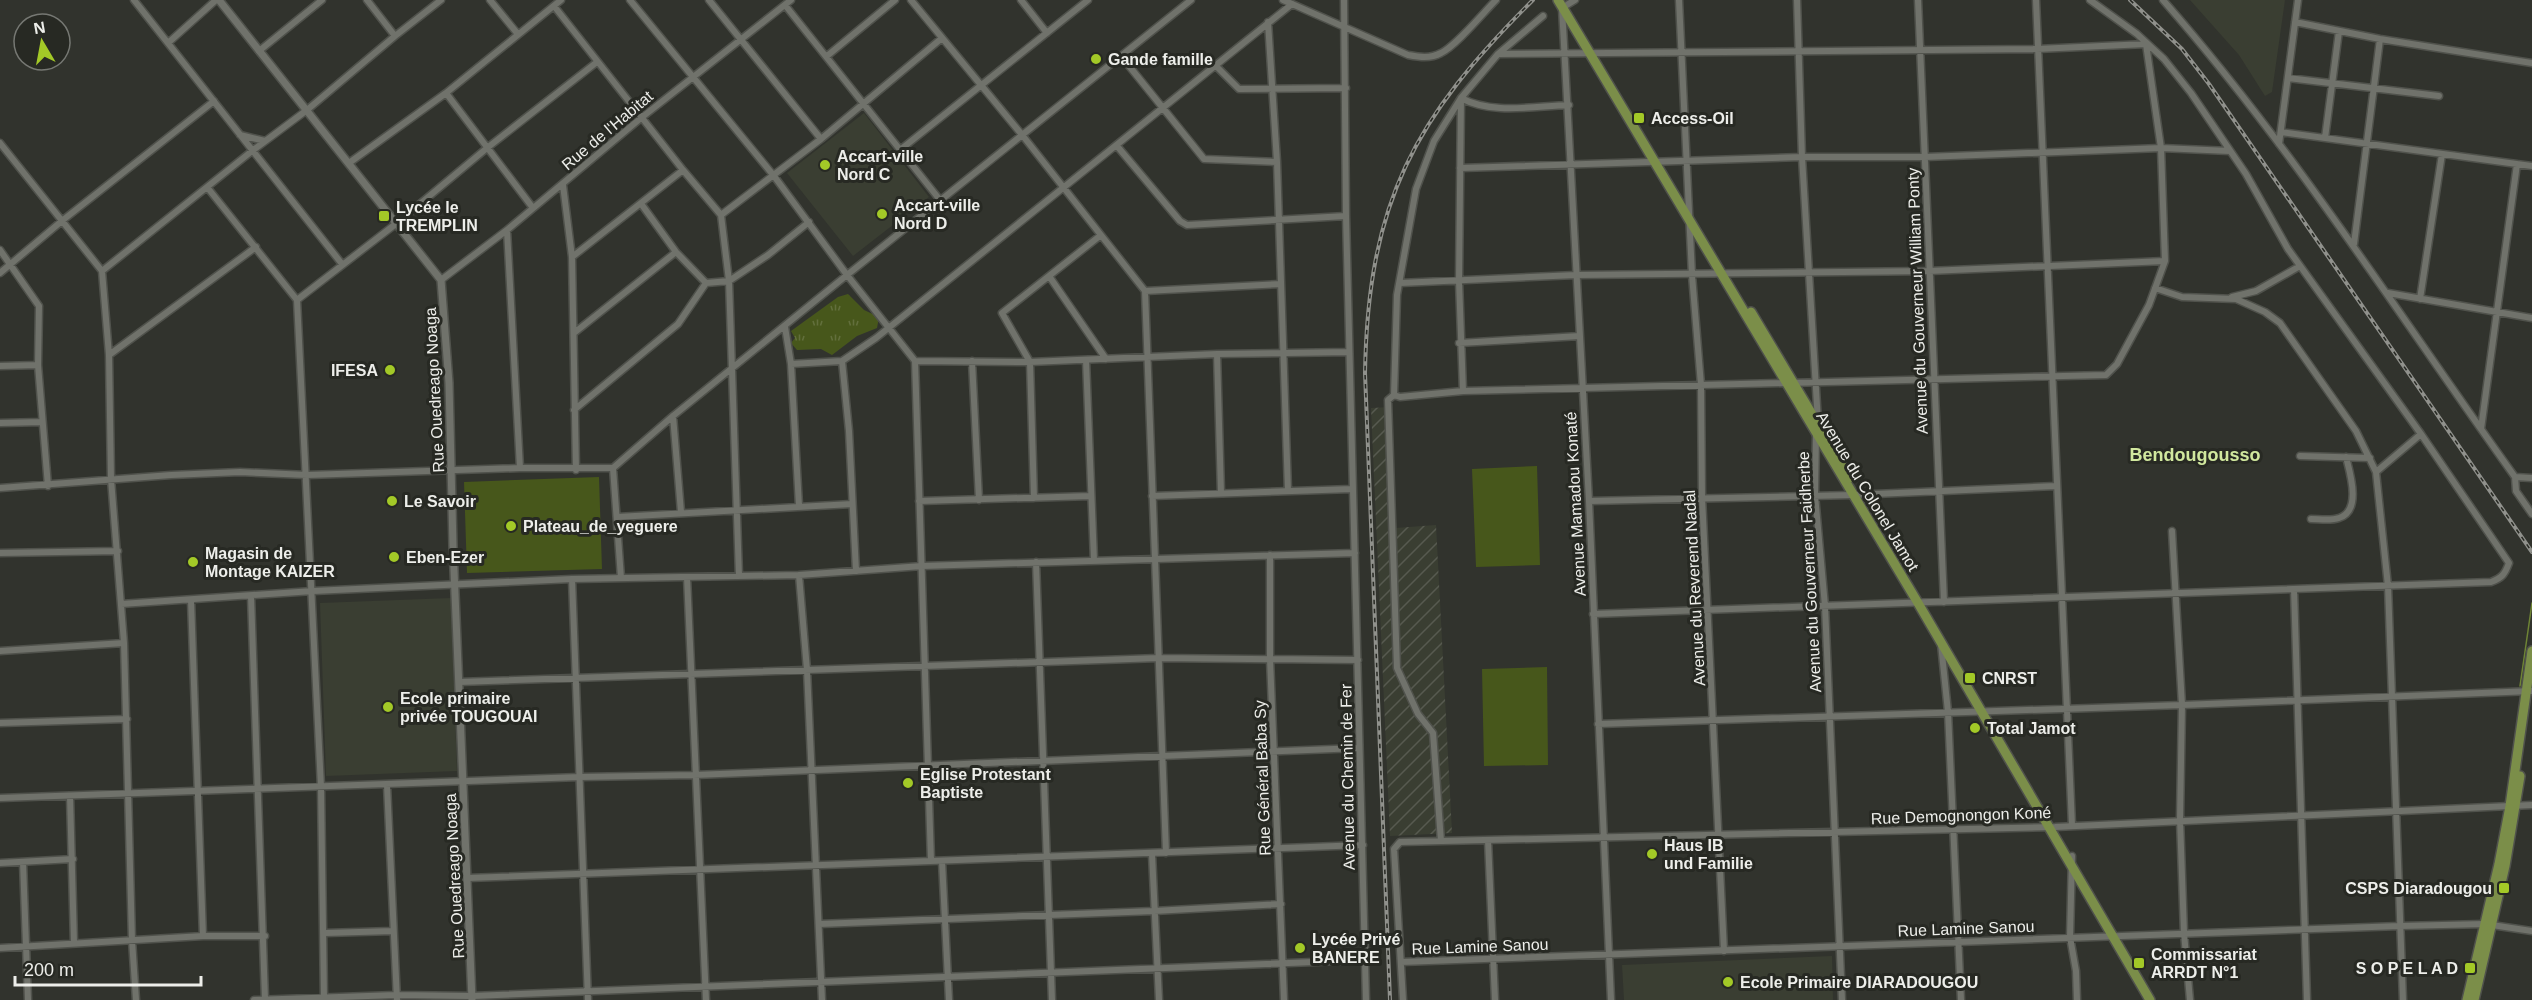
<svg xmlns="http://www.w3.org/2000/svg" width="2532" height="1000" font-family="Helvetica,sans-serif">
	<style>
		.built { fill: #3a3e32 }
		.industrial { fill: url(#industrial-furrows) }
		.grass { fill: url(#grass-tufts) }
		.pitch { fill: #47571b }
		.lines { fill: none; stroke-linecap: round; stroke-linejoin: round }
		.stream { stroke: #6e8435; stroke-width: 1.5 }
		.minor-casing { stroke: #50524c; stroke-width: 9 }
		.tertiary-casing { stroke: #50524c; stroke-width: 10 }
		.primary-casing { stroke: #50524c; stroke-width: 12 }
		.minor { stroke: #70726b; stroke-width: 6 }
		.tertiary { stroke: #70726b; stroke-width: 7 }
		.primary { stroke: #7b8e49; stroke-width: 9 }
		.rail-casing { stroke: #90918c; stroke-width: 4 }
		.rail { stroke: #272923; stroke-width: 1.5; stroke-dasharray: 4.5; stroke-linecap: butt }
		.poi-dot { fill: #a3c927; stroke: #272923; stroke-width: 2 }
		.labels { text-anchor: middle; stroke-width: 6; stroke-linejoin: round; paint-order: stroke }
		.poi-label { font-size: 16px; font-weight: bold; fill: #edeeea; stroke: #272923; text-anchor: start }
		.street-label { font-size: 16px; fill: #edeeea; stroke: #272923 }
		.neighbourhood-label { font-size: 18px; font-weight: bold; fill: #d1e89e; stroke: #272923 }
	</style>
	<defs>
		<pattern id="industrial-furrows" width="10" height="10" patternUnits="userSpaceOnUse" patternTransform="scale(1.5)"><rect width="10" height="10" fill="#3a3e32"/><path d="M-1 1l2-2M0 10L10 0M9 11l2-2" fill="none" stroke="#575a50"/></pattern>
		<pattern id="grass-tufts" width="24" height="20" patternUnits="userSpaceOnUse" patternTransform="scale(1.5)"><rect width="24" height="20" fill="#47571b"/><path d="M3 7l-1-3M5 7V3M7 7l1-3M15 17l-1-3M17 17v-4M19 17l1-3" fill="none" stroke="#626f3c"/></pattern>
	</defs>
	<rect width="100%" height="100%" fill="#31332d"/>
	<!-- built -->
	<path class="built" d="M 2190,0 L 2285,0 L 2272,92 L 2265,96 L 2239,55 Z
		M 864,113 L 929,197 L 853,256 L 787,173 Z
		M 451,598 L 457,771 L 326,776 L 320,603 Z
		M 1832,956 L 1833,1000 L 1624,1000 L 1622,965 Z"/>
	<!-- industrial -->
	<path class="industrial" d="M 1391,407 L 1396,528 L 1436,525 L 1452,833 L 1390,836 L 1371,408 Z"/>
	<!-- grass -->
	<path class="grass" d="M 848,294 L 864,310 L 879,317 L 877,328 L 857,336 L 832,355 L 821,349 L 797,350 L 791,343 L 795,338 L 791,331 L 838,297 Z"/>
	<!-- pitch -->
	<path class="pitch" d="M 1537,466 L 1540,565 L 1476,567 L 1472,469 Z
		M 599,477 L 602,569 L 467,573 L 464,482 Z
		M 1547,667 L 1548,765 L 1484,766 L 1482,669 Z"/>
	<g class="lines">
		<!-- stream -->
		<path class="stream" d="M 2520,686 L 2532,603"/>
		<!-- minor casing -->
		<g class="minor-casing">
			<path id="minor" d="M 134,0 L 342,264
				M 367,0 L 395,36
				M 490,0 L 517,33
				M 630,0 L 774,176 L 847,275 L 915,361 L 931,861
				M 709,0 L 821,139
				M 911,0 L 1023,136 L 1145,291 L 1166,853
				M 1021,0 L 1047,33
				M 1283,0 L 1408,55 C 1419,57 1430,59 1441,53 C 1456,46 1483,13 1496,0
				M 1344,0 L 1346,216 L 1366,1000
				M 1575,0 L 1562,8 L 1589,501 L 1611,1000
				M 1679,0 L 1692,275 L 1701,385 L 1702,497 L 1724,951
				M 1797,0 L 1802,157 L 1818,422
				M 1918,0 L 1944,602
				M 2036,0 L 2072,825
				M 2163,0 C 2294,149 2400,317 2515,477 L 2516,491 L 2532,514
				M 785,5 L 940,200
				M 554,6 L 683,170 L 721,215 L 729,281 L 739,576
				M 1268,22 L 1277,162 L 1288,491
				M 2295,22 L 2380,39 L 2532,63
				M 168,43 L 216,0
				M 259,51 L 322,0
				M 1498,54 L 2037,49 L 2146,44 L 2161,148 L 2165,261 L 2149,305 L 2117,364 L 2106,375 L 1463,391 L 1400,397 L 1394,395 L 1397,295 L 1416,189 L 1434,141 L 1461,98 L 1498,54 L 1543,16
				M 827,56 L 895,0
				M 1121,56 L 1204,159 L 1277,162
				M 1216,66 L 1239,89 L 1346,88
				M 2288,78 L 2439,96
				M 446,93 L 533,208
				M 2281,132 L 2532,166
				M 240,135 L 265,141
				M 2325,138 L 2339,31
				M 0,143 L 102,271 L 109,355 L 111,479 L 124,643 L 132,940 L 136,1000
				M 2279,144 L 2298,0
				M 1117,146 L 1180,221 L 1187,225 L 1346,216
				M 900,150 L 1088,0
				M 349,163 L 446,93 L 561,0
				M 1460,168 L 1802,157 L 1925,157 L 2161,148 L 2230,151
				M 563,185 L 572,257 L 576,470
				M 207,187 L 297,300 L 321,787 L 324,999
				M 642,205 L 676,252 L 706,283
				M 721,215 L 821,139 L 942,38
				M 507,230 L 520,468
				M 2354,244 L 2380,39
				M 0,250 L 39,306 L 38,365 L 48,486
				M 572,257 L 683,170
				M 102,271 L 252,151 L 307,110 L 395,36 L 441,0
				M 0,273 L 63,220 L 214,101
				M 1049,276 L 1106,359
				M 441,280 L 507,230 L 641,118 L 791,0
				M 1400,283 L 1576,275 L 1929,271 L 2165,261
				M 2155,288 L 2182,297 L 2236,299 L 2265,312 L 2280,323 L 2356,431 L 2376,472 L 2388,586 L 2403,1000
				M 1145,291 L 1281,284
				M 2388,293 L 2532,318
				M 2232,297 L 2256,291 L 2300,266
				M 2420,299 L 2442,154
				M 297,300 L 397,223 L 487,148 L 597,62
				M 785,327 L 791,364 L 799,506
				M 574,333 L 676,252
				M 1459,343 L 1580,336
				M 1217,354 L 1221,493
				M 109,355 L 256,247
				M 1086,360 L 1094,560
				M 842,361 L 849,431 L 856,571
				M 915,361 L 1030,362 L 1217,354 L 1349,352
				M 972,361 L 979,500
				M 791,364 L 842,361 L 876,338 L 1292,4
				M 0,366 L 38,365
				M 1463,391 L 1459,281 L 1461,98 C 1492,115 1534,106 1569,105
				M 1394,395 L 1388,400 L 1397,668 L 1418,714 L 1433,733 L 1441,841
				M 574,410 L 678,324 L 706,283 L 729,281 L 768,255 L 809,222
				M 673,416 L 681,512
				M 0,423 L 42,422
				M 2481,429 L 2517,164
				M 1816,435 L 1815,495 L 1825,606 L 1842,1000
				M 2300,456 L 2370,458
				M 613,468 L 621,578
				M 2376,472 L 2421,434
				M 2515,477 L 2532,478
				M 0,488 L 171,475 L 240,472 L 307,475 L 520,468 L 613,468 L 673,416 L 847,275 L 1191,0
				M 1152,496 L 1352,489
				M 1034,498 L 1030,362 L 1002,313 L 1101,235
				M 919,501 L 1091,496
				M 1589,501 L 1852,495 L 2056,486
				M 617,517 L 852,504
				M 2311,519 C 2319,519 2331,521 2339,518 C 2362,511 2350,473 2346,457
				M 2172,531 L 2182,705 L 2180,819 L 2184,933 L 2190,1000
				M 0,553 L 118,551
				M 1270,555 L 1270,659 L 1284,1000
				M 1036,562 L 1052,1000
				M 799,575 L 807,670 L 822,1000
				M 687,577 L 706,1000
				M 572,579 L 588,1000
				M 2294,589 L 2307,1000
				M 251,596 L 265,999
				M 191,600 L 203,936
				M 121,604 L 313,591 L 572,579 L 799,575 L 922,566 L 1355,553
				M 1593,614 L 2491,582 C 2502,578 2505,574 2509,563 L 2421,434 L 2288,249 L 2246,174 L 2191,93 L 2164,59 L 2137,34 L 2090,0
				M 1941,644 L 1948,712 L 1961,1000
				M 0,651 L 124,643
				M 459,682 L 1159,658 L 1358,660
				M 0,723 L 127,719
				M 1598,724 L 2182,705 L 2532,691
				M 387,785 L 397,1000
				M 70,796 L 74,943
				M 0,798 L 580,777 L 694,775 L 1359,748
				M 1488,840 L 1495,1000
				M 1152,854 L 1159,1000
				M 2072,856 L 2070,937 L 2076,971 L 2077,1000
				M 942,861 L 949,1000
				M 23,862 L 28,1000
				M 0,863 L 73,859
				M 467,878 L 1363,845
				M 819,924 L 1154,911 L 1281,904
				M 325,933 L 393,931
				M 0,948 L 203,936 L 265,936
				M 1401,962 L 2400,926 L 2485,924 L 2532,931
				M 254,1000 L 396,995 L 472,996 L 1364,960
				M 1403,1000 L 1394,849 L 1400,842 L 2055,827 L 2532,805"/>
		</g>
		<!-- tertiary casing -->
		<g class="tertiary-casing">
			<path id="tertiary" d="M 219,0 L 441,280 L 449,383 L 453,546 L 472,1000"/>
		</g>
		<!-- primary casing -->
		<g class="primary-casing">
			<path id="primary" d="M 1558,0 L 1918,603 L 2150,1000
				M 1751,312 L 1850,478
				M 2467,1000 L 2499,864 L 2510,806 L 2532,651
				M 2474,1000 L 2505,866 L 2520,776"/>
		</g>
		<!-- minor -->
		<use href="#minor" class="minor"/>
		<!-- tertiary -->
		<use href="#tertiary" class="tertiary"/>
		<!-- primary -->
		<use href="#primary" class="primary"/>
		<!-- rail casing -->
		<g class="rail-casing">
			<path id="rail" d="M 2130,0 L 2182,49 L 2209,84 L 2532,552
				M 1390,1000 L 1365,373 C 1368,202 1414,118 1533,0"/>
		</g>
		<!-- rail -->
		<use href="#rail" class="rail"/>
	</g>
	<!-- markers -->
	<g class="poi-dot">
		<circle cx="1096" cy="59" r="6"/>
		<rect x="1633" y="112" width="12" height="12" rx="3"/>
		<circle cx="825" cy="165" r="6"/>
		<circle cx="882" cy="214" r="6"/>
		<rect x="378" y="210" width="12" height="12" rx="3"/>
		<circle cx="390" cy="370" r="6"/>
		<circle cx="392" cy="501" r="6"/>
		<circle cx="511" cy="526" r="6"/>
		<circle cx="394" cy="557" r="6"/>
		<circle cx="193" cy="562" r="6"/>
		<rect x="1964" y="672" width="12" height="12" rx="3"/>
		<circle cx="388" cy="707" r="6"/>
		<circle cx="1975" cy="728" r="6"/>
		<circle cx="908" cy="783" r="6"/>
		<circle cx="1652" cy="854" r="6"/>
		<rect x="2498" y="882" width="12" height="12" rx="3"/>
		<circle cx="1300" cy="948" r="6"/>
		<rect x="2133" y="957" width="12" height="12" rx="3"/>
		<rect x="2464" y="962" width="12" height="12" rx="3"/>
		<circle cx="1728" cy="982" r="6"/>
	</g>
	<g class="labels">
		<!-- poi labels -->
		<g class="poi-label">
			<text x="1108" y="65">Gande famille</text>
			<text x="1651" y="124">Access-Oil</text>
			<text x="837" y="162">Accart-ville<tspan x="837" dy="18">Nord C</tspan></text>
			<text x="894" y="211">Accart-ville<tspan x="894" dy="18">Nord D</tspan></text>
			<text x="396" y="213">Lycée le<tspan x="396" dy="18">TREMPLIN</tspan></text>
			<text x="378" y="376" text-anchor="end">IFESA</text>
			<text x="404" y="507">Le Savoir</text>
			<text x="523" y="532">Plateau_de_yeguere</text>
			<text x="205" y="559">Magasin de<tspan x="205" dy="18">Montage KAIZER</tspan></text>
			<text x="406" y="563">Eben-Ezer</text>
			<text x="1982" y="684">CNRST</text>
			<text x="400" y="704">Ecole primaire<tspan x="400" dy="18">privée TOUGOUAI</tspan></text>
			<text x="1987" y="734">Total Jamot</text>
			<text x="920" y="780">Eglise Protestant<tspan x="920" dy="18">Baptiste</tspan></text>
			<text x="1664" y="851">Haus IB<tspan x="1664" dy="18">und Familie</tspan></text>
			<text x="2492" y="894" text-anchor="end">CSPS Diaradougou</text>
			<text x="1312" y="945">Lycée Privé<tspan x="1312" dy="18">BANERE</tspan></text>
			<text x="2151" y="960">Commissariat<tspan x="2151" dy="18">ARRDT N°1</tspan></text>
			<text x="2458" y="974" text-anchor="end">S O P E L A D</text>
			<text x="1740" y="988">Ecole Primaire DIARADOUGOU</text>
		</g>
		<!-- street labels -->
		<g class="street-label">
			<text transform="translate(607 130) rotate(-40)" y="6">Rue de l'Habitat</text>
			<text transform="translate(1917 301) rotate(-92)" y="6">Avenue du Gouverneur William Ponty</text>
			<text transform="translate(434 390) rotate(-93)" y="6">Rue Ouedreago Noaga</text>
			<text transform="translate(1868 491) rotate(59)" y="6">Avenue du Colonel Jamot</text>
			<text transform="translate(1575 504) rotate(-93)" y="6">Avenue Mamadou Konaté</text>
			<text transform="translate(1809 572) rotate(-93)" y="6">Avenue du Gouverneur Faidherbe</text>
			<text transform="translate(1694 588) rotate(-93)" y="6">Avenue du Reverend Nadal</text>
			<text transform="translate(1347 777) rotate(-91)" y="6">Avenue du Chemin de Fer</text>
			<text transform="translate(1262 778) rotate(-92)" y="6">Rue Général Baba Sy</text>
			<text transform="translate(1961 815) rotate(-2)" y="6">Rue Demognongon Koné</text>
			<text transform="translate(454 876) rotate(-93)" y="6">Rue Ouedreago Noaga</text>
			<text transform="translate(1966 928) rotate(-2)" y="6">Rue Lamine Sanou</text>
			<text transform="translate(1480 946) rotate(-2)" y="6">Rue Lamine Sanou</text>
		</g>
		<!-- neighbourhood labels -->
		<g class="neighbourhood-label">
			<text x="2195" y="461">Bendougousso</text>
		</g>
	</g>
	<!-- north arrow -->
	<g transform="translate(42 42) rotate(350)"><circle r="28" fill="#272923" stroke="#767873" stroke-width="1.5"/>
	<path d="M0-4.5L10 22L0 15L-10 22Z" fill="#a3c927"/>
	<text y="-9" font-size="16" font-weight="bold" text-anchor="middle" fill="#edeeea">N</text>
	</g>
	<!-- scale -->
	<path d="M15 976v9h186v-9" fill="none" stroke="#edeeea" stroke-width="3"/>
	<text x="24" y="976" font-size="18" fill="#edeeea" stroke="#272923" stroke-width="4.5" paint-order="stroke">200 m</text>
</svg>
